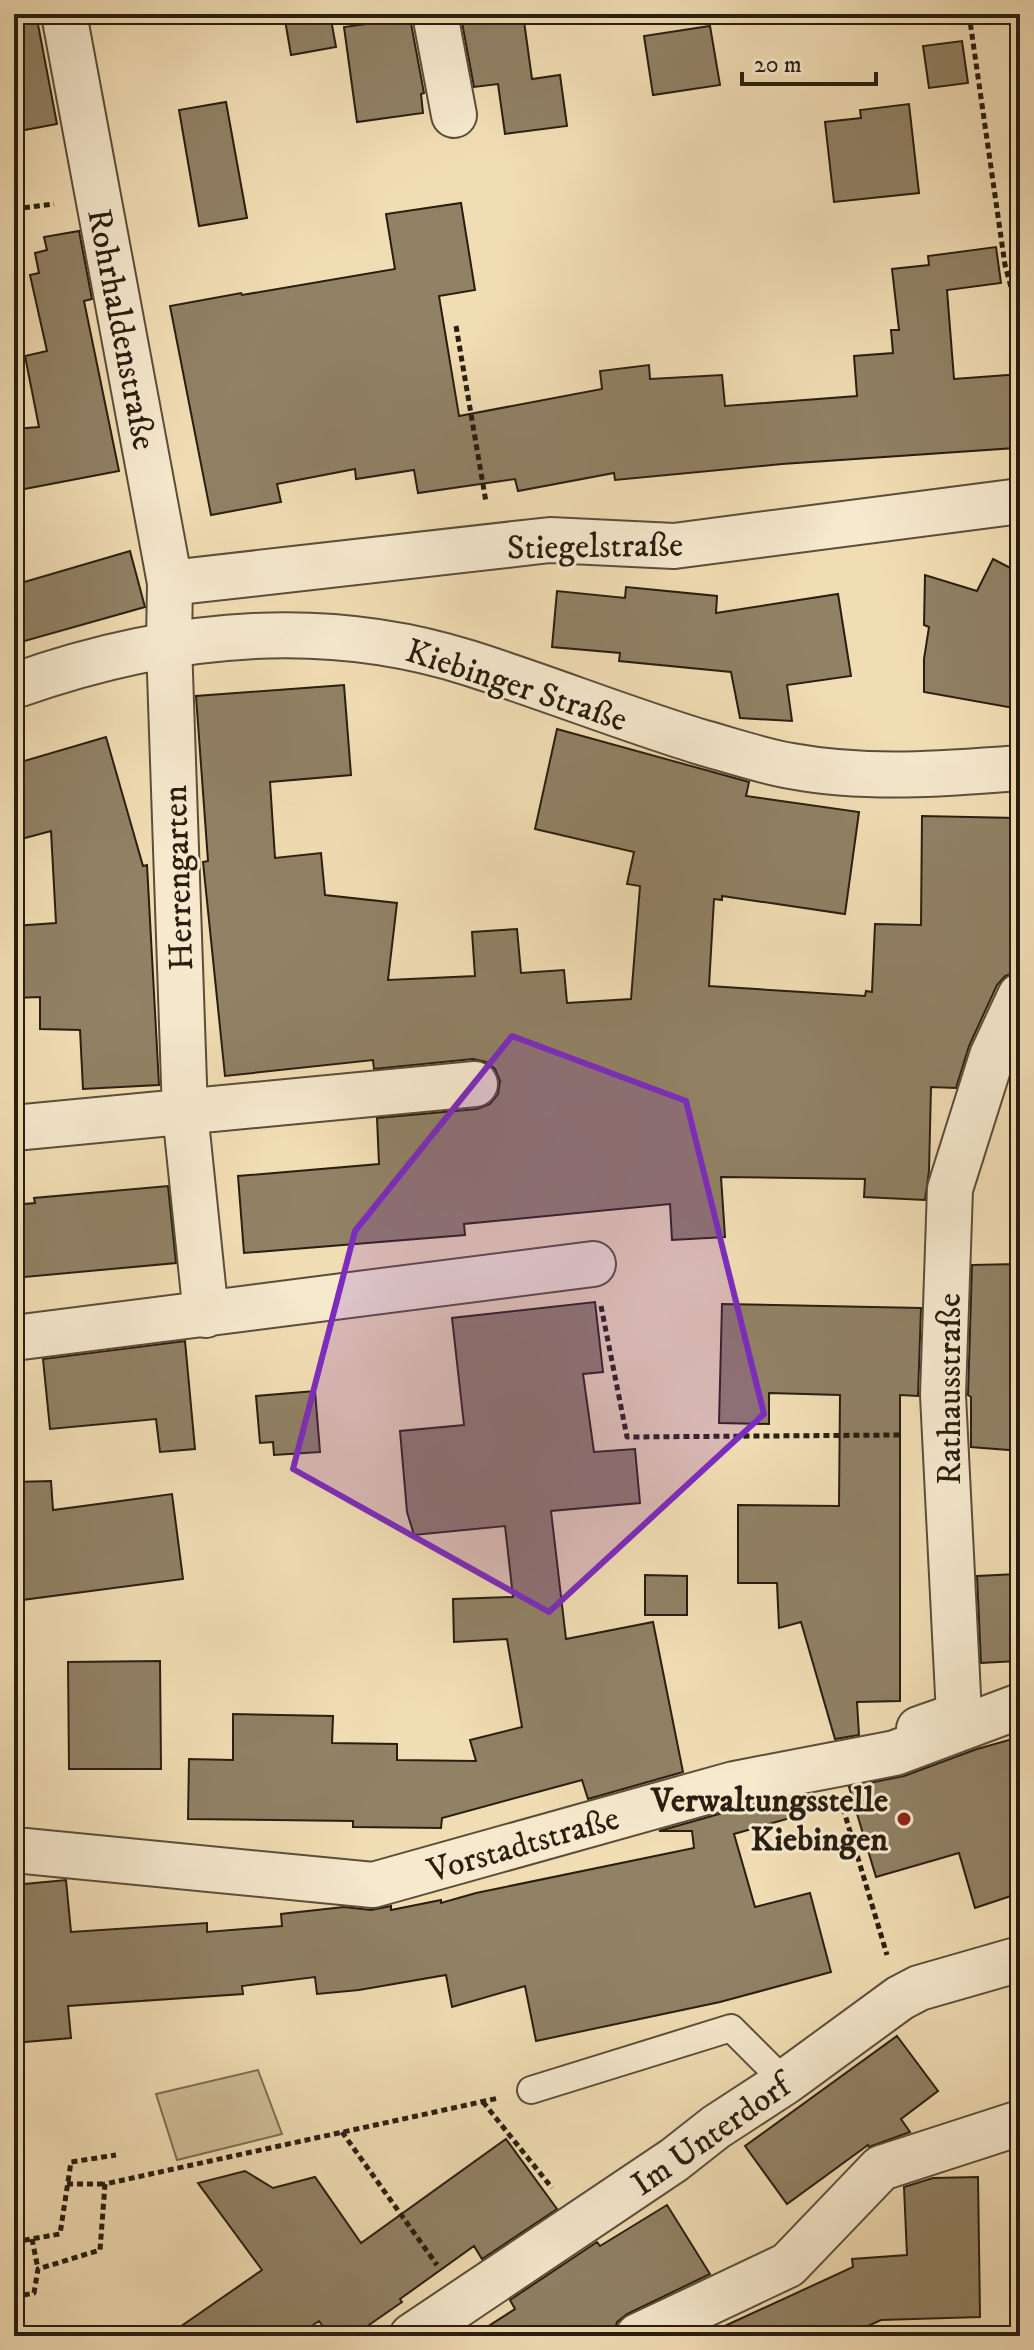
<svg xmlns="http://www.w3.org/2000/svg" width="1034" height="2350" font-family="'IM FELL DW Pica',serif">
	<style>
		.green { fill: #cfbd98; stroke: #7c6e54; stroke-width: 2 }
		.building { fill: #918165; stroke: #291e10; stroke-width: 2 }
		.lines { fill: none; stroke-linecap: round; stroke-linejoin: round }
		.service-casing { stroke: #5b4e39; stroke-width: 30 }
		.minor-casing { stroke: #5b4e39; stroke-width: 48 }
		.tertiary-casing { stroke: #5b4e39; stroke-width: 48 }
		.path { stroke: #291e10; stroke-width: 5; stroke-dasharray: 6 4; stroke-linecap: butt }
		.service { stroke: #f6e9ce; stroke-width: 26 }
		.minor { stroke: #f6e9ce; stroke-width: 44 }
		.tertiary { stroke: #f6e9ce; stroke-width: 44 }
		.marked { fill: #7b2cbf; fill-opacity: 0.2; stroke: #7b2cbf; stroke-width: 6; stroke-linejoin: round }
		.poi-dot { fill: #8f2418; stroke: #f6e9ce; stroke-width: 3 }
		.labels { text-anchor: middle; stroke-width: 6; stroke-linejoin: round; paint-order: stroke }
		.street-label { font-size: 34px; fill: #291e10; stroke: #f6e9ce }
		.poi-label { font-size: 34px; font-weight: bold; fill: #291e10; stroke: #f6e9ce; text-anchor: end }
	</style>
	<rect width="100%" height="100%" fill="#f1ddb4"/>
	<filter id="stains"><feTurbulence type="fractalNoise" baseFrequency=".0025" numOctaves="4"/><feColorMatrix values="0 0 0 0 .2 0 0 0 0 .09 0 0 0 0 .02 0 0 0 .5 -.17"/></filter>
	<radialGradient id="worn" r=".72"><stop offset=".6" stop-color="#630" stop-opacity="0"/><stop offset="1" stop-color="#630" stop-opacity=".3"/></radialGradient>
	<!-- green -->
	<path class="green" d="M 258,2070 L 282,2134 L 177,2160 L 156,2094 Z"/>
	<!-- building -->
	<path class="building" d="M 14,14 L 36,14 L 57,124 L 14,132 Z
		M 284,14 L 330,14 L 336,47 L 291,55 Z
		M 481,14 L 523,14 L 532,79 L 560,75 L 567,126 L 505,134 L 498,84 L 474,87 L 461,17 Z
		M 410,18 L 424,93 L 421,94 L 423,113 L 357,122 L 344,27 Z
		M 710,26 L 720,85 L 653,95 L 644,36 Z
		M 962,41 L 968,83 L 929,88 L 923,46 Z
		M 226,102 L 247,218 L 199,226 L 179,110 Z
		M 909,104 L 919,193 L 834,202 L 825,122 L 861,118 L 860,110 Z
		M 461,203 L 475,290 L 439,296 L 459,416 L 602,389 L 600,371 L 649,365 L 650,379 L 722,375 L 725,406 L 857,396 L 854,356 L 893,353 L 891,330 L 899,330 L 892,269 L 929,265 L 928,256 L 996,247 L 1001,283 L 947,290 L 954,379 L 1020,374 L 1020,423 L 1013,424 L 1015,448 L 782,464 L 615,480 L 614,473 L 518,491 L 515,479 L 418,493 L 414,470 L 356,479 L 355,469 L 277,484 L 281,502 L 211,515 L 170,306 L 241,293 L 242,295 L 395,269 L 386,214 Z
		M 79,231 L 92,299 L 84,301 L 119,471 L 14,491 L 14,429 L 39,427 L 25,356 L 47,351 L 30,275 L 39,273 L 35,253 L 47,250 L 44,237 Z
		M 130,551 L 145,607 L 14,644 L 14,585 Z
		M 993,559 L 1020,573 L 1020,709 L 924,692 L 924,659 L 929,627 L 924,625 L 925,575 L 977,591 Z
		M 626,587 L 717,596 L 716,613 L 838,594 L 851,676 L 787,685 L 792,721 L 740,718 L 731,672 L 619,661 L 620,653 L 552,647 L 557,591 L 625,598 Z
		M 344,685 L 351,775 L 270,782 L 275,858 L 321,853 L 325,895 L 397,903 L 388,980 L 475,976 L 472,932 L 517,929 L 521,973 L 564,970 L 567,1003 L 631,999 L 640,886 L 627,884 L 634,852 L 535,829 L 557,729 L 749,782 L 746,796 L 859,812 L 845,914 L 722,896 L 722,900 L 714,899 L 709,986 L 865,996 L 866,991 L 872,992 L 875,924 L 921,925 L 922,816 L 1017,818 L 1020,867 L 1020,923 L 1017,923 L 1016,972 L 1005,976 L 997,985 L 969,1046 L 956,1088 L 931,1087 L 929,1171 L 925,1200 L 864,1197 L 865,1179 L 721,1177 L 725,1237 L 672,1240 L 670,1204 L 464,1224 L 465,1235 L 244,1253 L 238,1176 L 379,1164 L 377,1118 L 477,1109 L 490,1104 L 498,1094 L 500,1081 L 495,1069 L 486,1062 L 473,1059 L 374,1069 L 373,1060 L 225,1076 L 203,862 L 208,861 L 196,696 Z
		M 106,737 L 143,866 L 147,865 L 159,1085 L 83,1089 L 80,1030 L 40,1029 L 40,997 L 14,998 L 14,926 L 56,923 L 51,831 L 14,841 L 14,764 Z
		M 168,1186 L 176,1263 L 14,1278 L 14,1205 L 35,1203 L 34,1198 Z
		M 1020,1264 L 1020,1451 L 971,1447 L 971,1397 L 968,1395 L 972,1265 Z
		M 595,1302 L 603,1372 L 583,1374 L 594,1452 L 635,1449 L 640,1503 L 551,1511 L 566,1639 L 653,1622 L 683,1772 L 588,1799 L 582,1780 L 442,1818 L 441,1828 L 353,1827 L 353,1821 L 188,1819 L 189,1759 L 233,1760 L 233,1714 L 333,1716 L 332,1743 L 397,1744 L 397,1760 L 476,1761 L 470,1740 L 522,1727 L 507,1639 L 454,1642 L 453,1599 L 513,1597 L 505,1526 L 414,1535 L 407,1512 L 400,1431 L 464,1425 L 452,1318 Z
		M 722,1304 L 921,1308 L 918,1396 L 900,1395 L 900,1701 L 857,1702 L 859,1735 L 835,1739 L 801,1622 L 779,1628 L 777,1583 L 738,1583 L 738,1505 L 839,1506 L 840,1395 L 769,1393 L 769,1424 L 719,1423 Z
		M 185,1341 L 195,1449 L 160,1452 L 156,1419 L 50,1429 L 43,1359 Z
		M 315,1391 L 320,1452 L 274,1455 L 273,1442 L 260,1443 L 256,1396 Z
		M 51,1481 L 53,1510 L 172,1494 L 183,1579 L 14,1601 L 14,1482 Z
		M 1020,1574 L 1020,1661 L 981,1663 L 977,1576 Z
		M 645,1575 L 687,1576 L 687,1615 L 645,1615 Z
		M 160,1661 L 161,1769 L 69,1769 L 68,1662 Z
		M 1020,1737 L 1020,1893 L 975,1908 L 959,1853 L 876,1877 L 849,1787 L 904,1776 L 977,1749 Z
		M 785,1800 L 790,1818 L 734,1834 L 755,1907 L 810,1893 L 831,1972 L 720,2002 L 536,2041 L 525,1986 L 452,2007 L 446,1975 L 359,1990 L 317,1994 L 315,1977 L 242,1986 L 243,1994 L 68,2006 L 71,2038 L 14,2043 L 14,1885 L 66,1880 L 71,1932 L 207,1923 L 207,1932 L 282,1926 L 281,1914 L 344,1907 L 371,1910 L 391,1906 L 391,1910 L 441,1900 L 441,1903 L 476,1893 L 694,1848 L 692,1831 L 659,1831 L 740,1808 Z
		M 897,2036 L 938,2091 L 901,2119 L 910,2132 L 869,2147 L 868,2145 L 787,2204 L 745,2146 Z
		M 506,2139 L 557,2209 L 482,2259 L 474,2246 L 400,2299 L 402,2302 L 353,2336 L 330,2336 L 319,2321 L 297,2336 L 167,2336 L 262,2270 L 198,2183 L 245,2171 L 273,2188 L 315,2177 L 361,2243 Z
		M 978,2177 L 980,2317 L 881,2320 L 846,2336 L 703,2336 L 853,2267 L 852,2259 L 907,2255 L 904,2187 L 933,2178 Z
		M 667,2205 L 710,2274 L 627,2314 L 617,2322 L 613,2336 L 473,2336 L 515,2309 L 510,2300 L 597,2242 L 600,2246 Z"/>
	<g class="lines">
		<!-- service casing -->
		<g class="service-casing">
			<path id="service" d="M 531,2090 L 731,2028 L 785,2082"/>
		</g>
		<!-- minor casing -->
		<g class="minor-casing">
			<path id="minor" d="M 64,14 L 170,583 L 169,644 L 185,1112 L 206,1315
				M 435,14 L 454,115
				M 170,583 L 550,540 L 674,546 L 1020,501
				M 14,1128 L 475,1084
				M 14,1338 L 593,1264
				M 919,1729 L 959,1715 L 943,1395 L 950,1189 L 992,1056 L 1020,996
				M 14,1852 L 25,1851 L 373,1885 L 734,1784 L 895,1753 L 1020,1706
				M 412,2336 L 674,2160 L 716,2127 L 785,2082 L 900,1998 L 919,1988 L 1020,1959
				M 638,2336 L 788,2265 L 881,2168 L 1020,2123"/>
		</g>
		<!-- tertiary casing -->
		<g class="tertiary-casing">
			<path id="tertiary" d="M 14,686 C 163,633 317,615 469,663 C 548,688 625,719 704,743 C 733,751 762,761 791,766 C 867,780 944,774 1020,768"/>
		</g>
		<!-- path -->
		<path class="path" d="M 969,14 L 1005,265 L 1020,320
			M 14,209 L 54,204
			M 456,326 L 486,502
			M 601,1306 L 627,1437 L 900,1435
			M 843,1808 L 887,1955
			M 483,2102 L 552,2188
			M 342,2132 L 437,2265
			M 67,2184 L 105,2184
			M 32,2239 L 38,2269
			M 14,2242 L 60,2234 L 71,2162 L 116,2155
			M 14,2297 L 34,2293 L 38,2269 L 100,2250 L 105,2184 L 499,2098"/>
		<!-- service -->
		<use href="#service" class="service"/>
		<!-- minor -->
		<use href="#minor" class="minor"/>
		<!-- tertiary -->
		<use href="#tertiary" class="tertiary"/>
	</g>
	<!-- marked area -->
	<path class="marked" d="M 512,1036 L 686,1101 L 764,1414 L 549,1612 L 293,1469 L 355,1231 Z"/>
	<!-- markers -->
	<circle class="poi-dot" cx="904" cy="1819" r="8"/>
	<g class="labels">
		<!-- street labels -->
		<g class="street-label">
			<text transform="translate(123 329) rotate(79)" y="12">Rohrhaldenstraße</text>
			<text transform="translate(595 545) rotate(-1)" y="12">Stiegelstraße</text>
			<text transform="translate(517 684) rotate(18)" y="12">Kiebinger Straße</text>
			<text transform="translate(177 878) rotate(-92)" y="12">Herrengarten</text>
			<text transform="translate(948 1389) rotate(-90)" y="12">Rathausstraße</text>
			<text transform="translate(523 1843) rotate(-16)" y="12">Vorstadtstraße</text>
			<text transform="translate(710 2134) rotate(-35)" y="12">Im Unterdorf</text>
		</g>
		<!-- poi labels -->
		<g class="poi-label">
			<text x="888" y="1811">Verwaltungsstelle<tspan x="888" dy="39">Kiebingen</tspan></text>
		</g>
	</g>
	<!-- margin -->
	<rect width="1034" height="2350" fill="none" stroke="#f1ddb4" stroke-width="48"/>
	<rect x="16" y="16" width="1002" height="2318" fill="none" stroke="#291e10" stroke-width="4"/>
	<rect x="24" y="24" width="986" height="2302" fill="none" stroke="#291e10" stroke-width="2"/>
	<!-- scale -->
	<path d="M742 72v12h134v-12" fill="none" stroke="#291e10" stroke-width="4"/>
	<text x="754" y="72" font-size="24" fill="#291e10" stroke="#f6e9ce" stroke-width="6" paint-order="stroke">20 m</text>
	<rect width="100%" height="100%" filter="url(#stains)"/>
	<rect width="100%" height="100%" fill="url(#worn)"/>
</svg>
